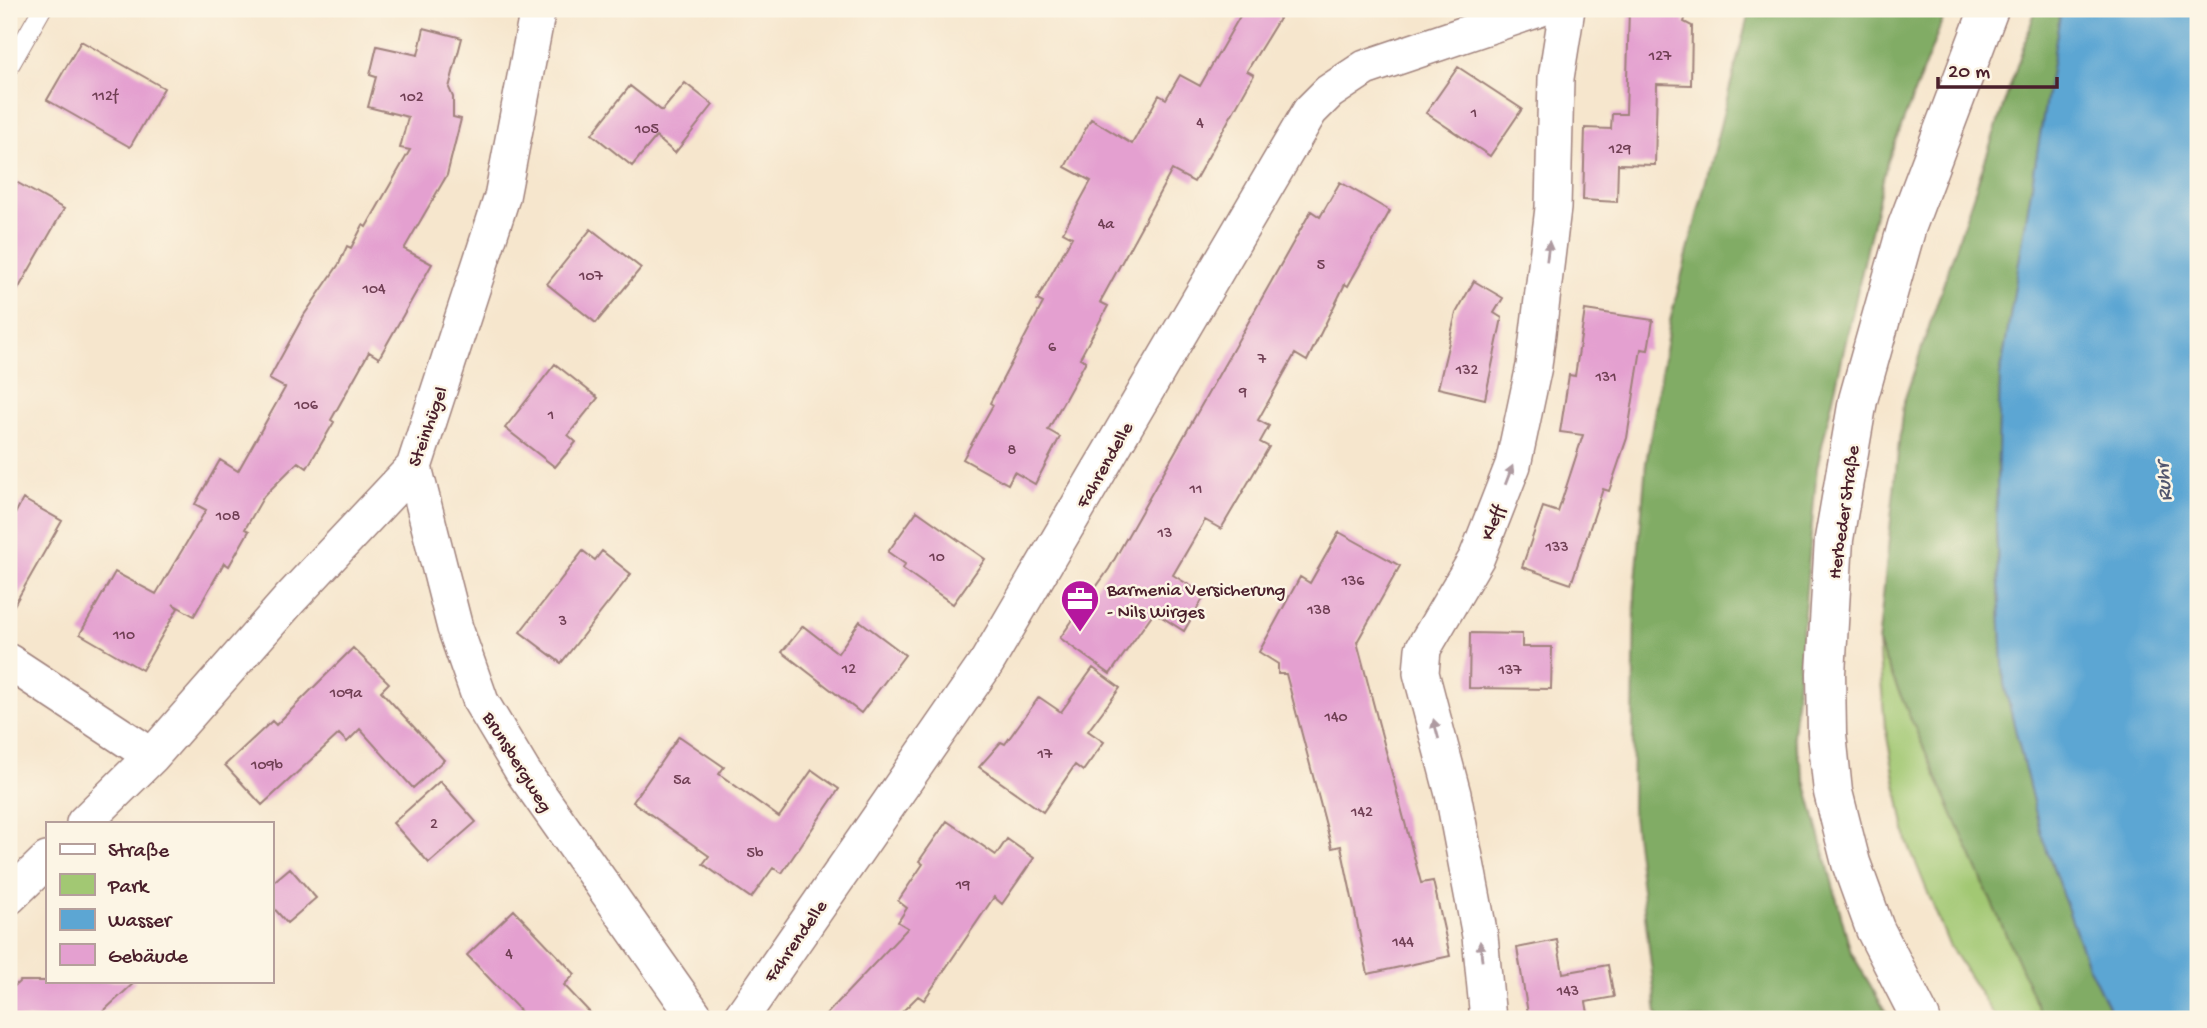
<svg xmlns="http://www.w3.org/2000/svg" width="2207" height="1028" font-family="'Gochi Hand',sans-serif">
	<style>
		.green { fill: #a2c873; stroke: #76744f; stroke-width: 2 }
		.forest { fill: #81ac65; stroke: #666648; stroke-width: 2 }
		.water { fill: #5ca6d3; stroke: #53627f; stroke-width: 2 }
		.building { fill: #e4a0d0 }
		.lines { fill: none; stroke-linecap: round; stroke-linejoin: round }
		.lane-casing { stroke: #a0827c; stroke-width: 20 }
		.street-casing { stroke: #a0827c; stroke-width: 38 }
		.secondary-casing { stroke: #a0827c; stroke-width: 41 }
		.lane { stroke: #fff; stroke-width: 18 }
		.street { stroke: #fff; stroke-width: 35 }
		.secondary { stroke: #fff; stroke-width: 38 }
		.oneway { fill: #ae9aa0 }
		.labels { text-anchor: middle; stroke-width: 5; stroke-linejoin: round; paint-order: stroke }
		.number-label { font-size: 16px; fill: #703f54 }
		.street-label { font-size: 19px; fill: #4a1f2b; stroke: #fcf5e5 }
		.poi-label { font-size: 19px; fill: #4a1f2b; stroke: #fcf5e5; text-anchor: start }
		.water-label { font-size: 21px; font-style: italic; fill: #51556e; stroke: #fcf5e5 }
	</style>
	<rect width="100%" height="100%" fill="#fcf5e5"/>
	<filter id="ink" filterUnits="userSpaceOnUse"><feTurbulence type="fractalNoise" baseFrequency=".0143" numOctaves="2"/><feDisplacementMap in="SourceGraphic" scale="14" xChannelSelector="R" yChannelSelector="G"/><feConvolveMatrix kernelMatrix="1 2 1 2 8 2 1 2 1" color-interpolation-filters="sRGB"/></filter>
	<filter id="wash" filterUnits="userSpaceOnUse"><feTurbulence type="fractalNoise" baseFrequency=".00686" numOctaves="4" result="noise"/><feDisplacementMap in="SourceGraphic" scale="28" xChannelSelector="R" yChannelSelector="G"/><feGaussianBlur stdDeviation="1.57" result="paint"/><feColorMatrix in="noise" values="0 0 0 0 0 0 0 0 0 0 0 0 0 0 0 0 0 1.4 0 .05"/><feComposite in="paint" operator="in"/></filter>
	<g filter="url(#wash)">
		<rect width="100%" height="100%" fill="#f6e6cd"/>
		<!-- green -->
		<path class="green" d="M 1878,644 L 2044,1019 L 1996,1019 L 1949,945 L 1907,841 L 1885,726 Z"/>
		<!-- forest -->
		<path class="forest" d="M 1750,9 L 1947,9 L 1886,166 L 1817,468 L 1793,736 L 1851,952 L 1890,1019 L 1660,1019 L 1657,1014 L 1632,808 L 1635,593 L 1646,463 L 1670,321 Z
			M 2036,9 L 2061,9 L 2000,377 L 1996,528 L 2004,684 L 2041,834 L 2087,963 L 2114,1019 L 2043,1019 L 1878,644 L 1903,404 Z"/>
		<!-- water -->
		<path class="water" d="M 2061,9 L 2198,9 L 2198,1019 L 2114,1019 L 2087,963 L 2041,834 L 2004,684 L 1996,528 L 2000,377 Z"/>
		<g id="blocks">
			<!-- building -->
			<path class="building" d="M 1244,9 L 1285,9 L 1247,71 L 1254,75 L 1194,182 L 1172,170 L 1100,302 L 1108,306 L 1080,358 L 1086,361 L 1048,430 L 1060,437 L 1035,484 L 1014,472 L 1008,484 L 963,459 L 993,405 L 990,403 L 1043,303 L 1037,300 L 1072,237 L 1063,232 L 1091,181 L 1065,167 L 1091,119 L 1132,144 L 1159,95 L 1166,99 L 1180,75 L 1200,86 Z
				M 1629,9 L 1688,9 L 1684,22 L 1692,26 L 1691,85 L 1657,84 L 1655,165 L 1618,164 L 1617,202 L 1583,200 L 1585,128 L 1611,129 L 1612,114 L 1626,114 Z
				M 424,28 L 462,38 L 449,88 L 453,97 L 453,117 L 461,119 L 447,175 L 404,249 L 432,264 L 379,358 L 369,352 L 331,420 L 334,422 L 307,468 L 298,462 L 264,496 L 245,529 L 249,531 L 229,566 L 224,563 L 194,616 L 173,604 L 178,608 L 142,670 L 80,634 L 115,572 L 156,594 L 206,510 L 195,504 L 220,460 L 238,471 L 285,388 L 269,379 L 304,315 L 339,264 L 347,246 L 351,248 L 363,225 L 366,227 L 410,150 L 400,148 L 408,117 L 368,107 L 376,77 L 370,75 L 377,46 L 418,55 Z
				M 81,41 L 164,88 L 130,147 L 47,100 Z
				M 1458,67 L 1522,109 L 1490,156 L 1426,113 Z
				M 685,83 L 713,105 L 675,153 L 656,137 L 632,166 L 592,134 L 630,86 L 662,111 Z
				M 9,178 L 64,209 L 9,305 Z
				M 1340,182 L 1390,211 L 1348,286 L 1345,284 L 1307,361 L 1295,354 L 1258,420 L 1269,426 L 1260,442 L 1269,447 L 1221,529 L 1205,520 L 1173,575 L 1205,595 L 1184,631 L 1154,612 L 1110,674 L 1060,638 L 1109,569 L 1311,211 L 1320,217 Z
				M 591,229 L 641,268 L 596,323 L 547,284 Z
				M 1474,281 L 1503,298 L 1494,313 L 1502,318 L 1485,399 L 1438,388 L 1456,313 Z
				M 1585,310 L 1653,320 L 1648,350 L 1641,349 L 1627,438 L 1609,491 L 1603,489 L 1571,584 L 1522,567 L 1543,507 L 1558,512 L 1583,435 L 1560,432 L 1569,375 L 1575,376 Z
				M 555,364 L 598,398 L 568,435 L 576,442 L 555,467 L 505,428 Z
				M 23,499 L 62,521 L 9,614 L 9,525 Z
				M 917,511 L 985,559 L 953,604 L 903,569 L 905,564 L 888,552 Z
				M 1339,532 L 1400,566 L 1357,642 L 1421,883 L 1433,881 L 1450,956 L 1368,974 L 1341,846 L 1332,848 L 1286,674 L 1278,674 L 1278,664 L 1259,652 L 1300,577 L 1310,583 Z
				M 583,551 L 595,560 L 602,551 L 631,574 L 561,663 L 520,632 Z
				M 860,621 L 905,655 L 861,713 L 782,652 L 803,626 L 838,653 Z
				M 1470,633 L 1522,634 L 1522,647 L 1552,647 L 1551,689 L 1469,688 Z
				M 353,648 L 389,683 L 381,691 L 444,760 L 413,788 L 360,729 L 347,742 L 339,734 L 262,805 L 225,765 L 272,721 L 276,725 Z
				M 1093,668 L 1120,688 L 1088,731 L 1104,742 L 1083,771 L 1075,765 L 1043,812 L 979,767 L 1001,742 L 1005,744 L 1039,697 L 1061,712 Z
				M 679,736 L 724,767 L 719,774 L 779,817 L 812,770 L 839,789 L 782,873 L 773,868 L 751,898 L 703,864 L 709,856 L 633,802 Z
				M 440,781 L 476,822 L 429,863 L 393,823 Z
				M 947,821 L 996,855 L 1007,839 L 1034,858 L 1002,904 L 994,897 L 924,1000 L 918,996 L 895,1019 L 822,1019 L 908,928 L 898,922 L 907,908 L 898,901 L 923,864 L 919,861 Z
				M 290,868 L 316,898 L 287,923 L 271,905 L 271,884 Z
				M 514,910 L 575,974 L 564,985 L 596,1019 L 528,1019 L 467,955 Z
				M 1557,940 L 1563,973 L 1608,965 L 1614,997 L 1586,1002 L 1589,1019 L 1529,1019 L 1517,948 Z
				M 20,981 L 136,981 L 95,1019 L 9,1019 L 9,991 Z"/>
		</g>
	</g>
	<g filter="url(#ink)">
		<use href="#blocks" fill-opacity="0" stroke="#a0827c" stroke-width="2"/>
		<g class="lines">
			<!-- lane casing -->
			<g class="lane-casing">
				<path id="lane" d="M 9,67 L 42,9"/>
			</g>
			<!-- street casing -->
			<g class="street-casing">
				<path id="street" d="M 414,467 L 455,628 L 481,702 L 523,772 L 697,1019
					M 9,662 L 152,756
					M 84,823 L 152,756 L 290,599 L 414,467 L 502,197 L 538,9
					M 9,897 L 47,860
					M 740,1019 L 987,662 L 1310,111 L 1329,92 L 1365,68 L 1539,9
					M 1488,1019 L 1480,936 L 1453,794 L 1421,673 L 1423,649 L 1477,557 L 1513,465 L 1534,366 L 1553,208 L 1556,78 L 1567,9"/>
			</g>
			<!-- secondary casing -->
			<g class="secondary-casing">
				<path id="secondary" d="M 1921,1019 L 1875,929 L 1851,863 L 1833,792 L 1827,734 L 1826,673 L 1834,539 L 1858,400 L 1907,226 L 1989,9"/>
			</g>
			<!-- lane -->
			<use href="#lane" class="lane"/>
			<!-- street -->
			<use href="#street" class="street"/>
			<!-- secondary -->
			<use href="#secondary" class="secondary"/>
		</g>
		<!-- one-way arrows -->
		<defs><path id="oneway-solid" d="M-6-.8H1V-3.2L6.5 0L1 3.2V.8H-6Z" transform="scale(1.75)"/></defs>
		<g class="oneway">
			<use href="#oneway-solid" transform="translate(1548 251) rotate(-83)"/>
			<use href="#oneway-solid" transform="translate(1509 475) rotate(-69)"/>
			<use href="#oneway-solid" transform="translate(1436 729) rotate(-105)"/>
			<use href="#oneway-solid" transform="translate(1481 951) rotate(-96)"/>
		</g>
	</g>
	<!-- icons -->
	<defs>
		<g id="office-pin" transform="scale(2.0125)"><path d="M0 17L-7.5 6A9.5 9.5 0 1 1 7.5 6Z" fill="#b5179e" stroke="#fcf5e5"/><path d="M-6-3h4V-5.5h4V-3h4V5H-6ZM-1-4.5V-3h2v-1.5ZM-6 0V1H6V0Z" fill="#fff"/></g>
	</defs>
	<g fill-rule="evenodd">
		<use href="#office-pin" x="1080" y="599"/>
	</g>
	<g class="labels">
		<!-- number labels -->
		<g class="number-label">
			<text x="1660" y="60">127</text>
			<text x="105" y="100">112f</text>
			<text x="412" y="101">102</text>
			<text x="1474" y="117">1</text>
			<text x="1200" y="127">4</text>
			<text x="647" y="133">105</text>
			<text x="1620" y="153">129</text>
			<text x="1106" y="228">4a</text>
			<text x="1321" y="269">5</text>
			<text x="591" y="280">107</text>
			<text x="374" y="293">104</text>
			<text x="1052" y="351">6</text>
			<text x="1262" y="363">7</text>
			<text x="1467" y="374">132</text>
			<text x="1606" y="381">131</text>
			<text x="1243" y="396">9</text>
			<text x="306" y="409">106</text>
			<text x="551" y="419">1</text>
			<text x="1012" y="454">8</text>
			<text x="1196" y="493">11</text>
			<text x="228" y="520">108</text>
			<text x="1165" y="537">13</text>
			<text x="1557" y="551">133</text>
			<text x="937" y="561">10</text>
			<text x="1353" y="585">136</text>
			<text x="1319" y="614">138</text>
			<text x="563" y="625">3</text>
			<text x="124" y="639">110</text>
			<text x="849" y="673">12</text>
			<text x="1510" y="674">137</text>
			<text x="346" y="697">109a</text>
			<text x="1336" y="721">140</text>
			<text x="1045" y="758">17</text>
			<text x="267" y="769">109b</text>
			<text x="682" y="784">5a</text>
			<text x="1362" y="816">142</text>
			<text x="434" y="828">2</text>
			<text x="755" y="857">5b</text>
			<text x="963" y="889">19</text>
			<text x="1403" y="946">144</text>
			<text x="509" y="958">4</text>
			<text x="1568" y="995">143</text>
		</g>
		<!-- street labels -->
		<g class="street-label">
			<text transform="translate(426 426) rotate(-70)" y="7">Steinhügel</text>
			<text transform="translate(1103 464) rotate(-60)" y="7">Fahrendelle</text>
			<text transform="translate(1842 512) rotate(-82)" y="7">Herbeder Straße</text>
			<text transform="translate(1491 522) rotate(-68)" y="7">Kleff</text>
			<text transform="translate(519 761) rotate(58)" y="7">Brunsbergweg</text>
			<text transform="translate(794 940) rotate(-55)" y="7">Fahrendelle</text>
		</g>
		<!-- poi labels -->
		<g class="poi-label">
			<text x="1107" y="595">Barmenia Versicherung<tspan x="1107" dy="22">- Nils Wirges</tspan></text>
		</g>
		<!-- water labels -->
		<g class="water-label">
			<text transform="translate(2162 482) rotate(-95)" y="7">Ruhr</text>
		</g>
	</g>
	<!-- margin -->
	<rect width="2207" height="1028" fill="none" stroke="#fcf5e5" stroke-width="35"/>
	<!-- legend -->
	<rect x="46" y="822" width="228" height="161" fill="#fcf5e5" stroke="#b59f9b" stroke-width="2"/>
	<rect x="60" y="844" width="35" height="10" fill="#ffffff" stroke="#b59f9b" stroke-width="2"/>
	<text x="108" y="856" font-size="21" fill="#4a1f2b">Straße</text>
	<rect x="60" y="874" width="35" height="21" fill="#a2c873" stroke="#b59f9b" stroke-width="2"/>
	<text x="108" y="892" font-size="21" fill="#4a1f2b">Park</text>
	<rect x="60" y="909" width="35" height="21" fill="#5ca6d3" stroke="#b59f9b" stroke-width="2"/>
	<text x="108" y="926" font-size="21" fill="#4a1f2b">Wasser</text>
	<rect x="60" y="944" width="35" height="21" fill="#e4a0d0" stroke="#b59f9b" stroke-width="2"/>
	<text x="108" y="962" font-size="21" fill="#4a1f2b">Gebäude</text>
	<!-- scale -->
	<path d="M1938 77v10h119v-10" fill="none" stroke="#4a1f2b" stroke-width="3.5"/>
	<text x="1948" y="77" font-size="21" fill="#4a1f2b" stroke="#fcf5e5" stroke-width="5" paint-order="stroke">20 m</text>
</svg>
